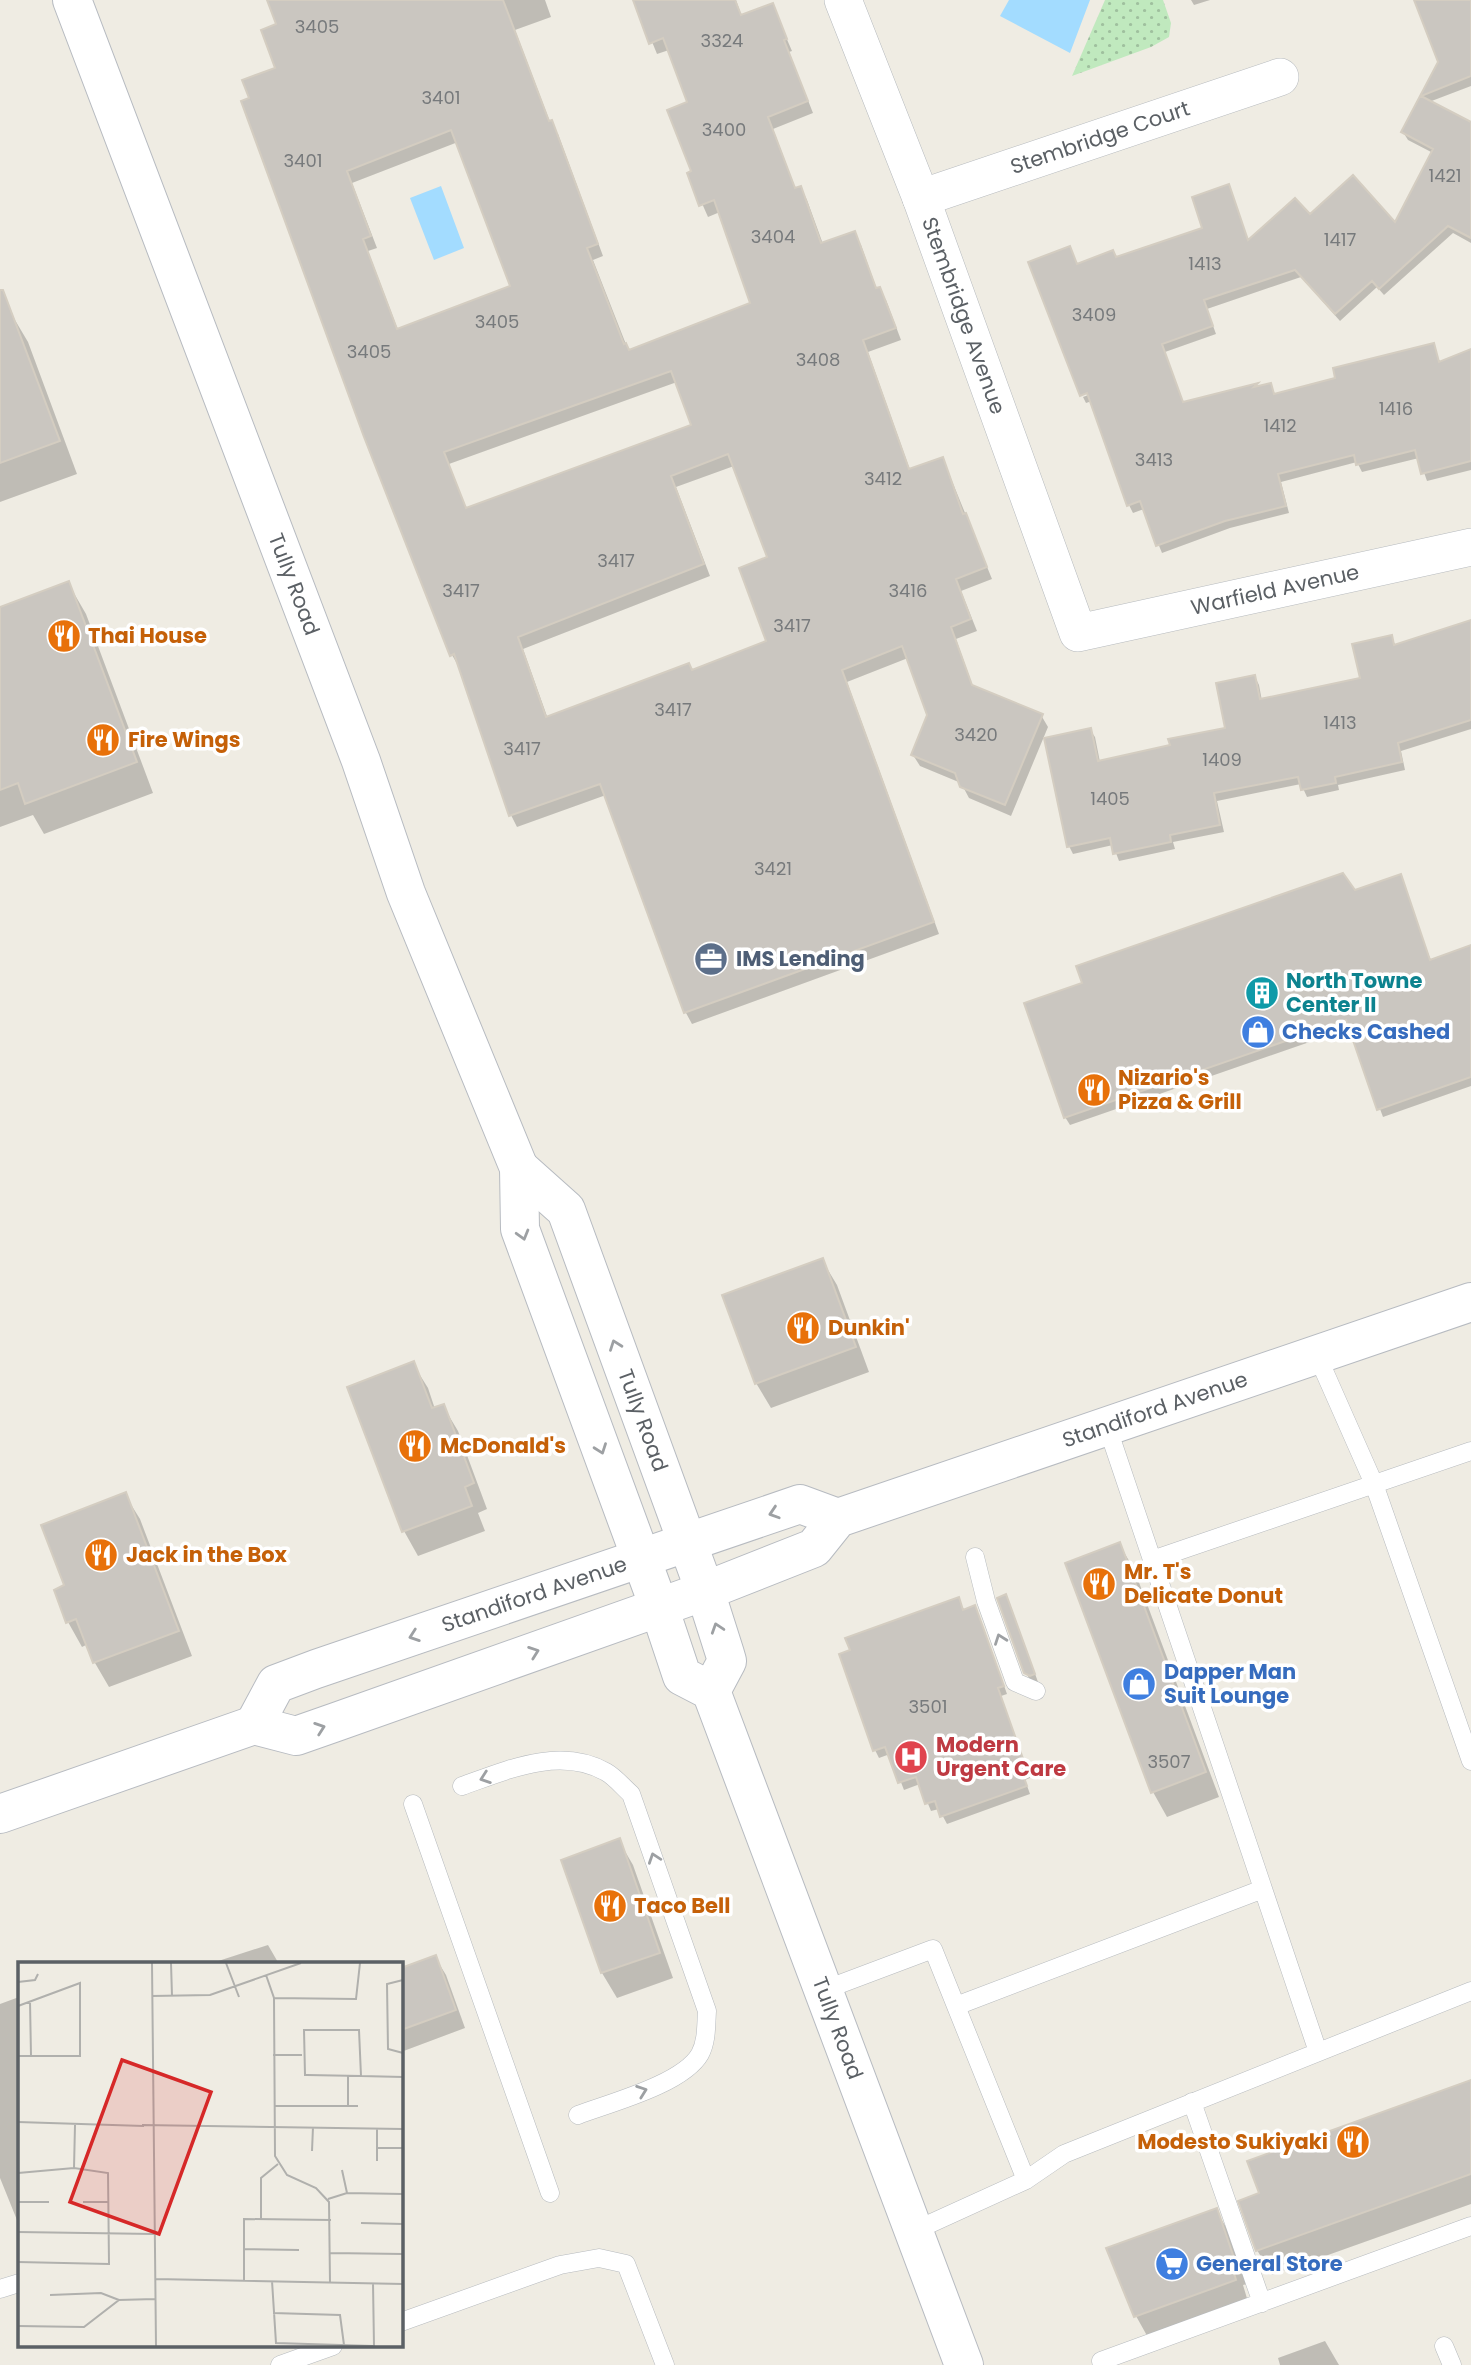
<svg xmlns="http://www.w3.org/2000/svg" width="1471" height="2365" font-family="Poppins,sans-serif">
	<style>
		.green { fill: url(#green-dots) }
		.water { fill: #a3dcff }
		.shadow { fill: #0003; fill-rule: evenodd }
		.building { fill: #cac6c0; stroke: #d4cdc1; stroke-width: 2; fill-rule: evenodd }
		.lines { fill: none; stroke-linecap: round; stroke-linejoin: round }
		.service-casing { stroke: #b6babe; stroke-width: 19 }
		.minor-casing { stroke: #b6babe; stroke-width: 38 }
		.secondary-casing { stroke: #b7bbc1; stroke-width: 40 }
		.service { stroke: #fff; stroke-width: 18 }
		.minor { stroke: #fff; stroke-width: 37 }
		.secondary { stroke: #fff; stroke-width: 38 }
		.oneway { stroke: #9da0a3 }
		.labels { text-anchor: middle; stroke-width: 7; stroke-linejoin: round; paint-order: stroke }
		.number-label { font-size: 18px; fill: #777a7c }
		.street-label { font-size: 21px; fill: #5b6065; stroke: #fff }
		.food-label { font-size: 21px; font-weight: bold; fill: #c56008; stroke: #fff; text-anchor: start }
		.service-label { font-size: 21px; font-weight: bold; fill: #4e5e75; stroke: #fff; text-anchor: start }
		.culture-label { font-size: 21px; font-weight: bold; fill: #0d838f; stroke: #fff; text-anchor: start }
		.shop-label { font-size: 21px; font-weight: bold; fill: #366cbe; stroke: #fff; text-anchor: start }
		.health-label { font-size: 21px; font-weight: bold; fill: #be3a42; stroke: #fff; text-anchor: start }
		.inset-road { fill: none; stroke: #b0b0ad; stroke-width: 2 }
		.view { fill: #d62828; fill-opacity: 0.15; stroke: #d62828; stroke-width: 3.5 }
		.inset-edge { fill: none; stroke: #5b6065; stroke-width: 3.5 }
	</style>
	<defs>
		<pattern id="green-dots" width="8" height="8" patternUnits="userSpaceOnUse" patternTransform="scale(1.75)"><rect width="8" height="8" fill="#c0e9be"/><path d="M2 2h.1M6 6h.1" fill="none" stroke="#9fc09e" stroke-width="1.8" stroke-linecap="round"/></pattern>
	</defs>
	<rect width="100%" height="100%" fill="#efece3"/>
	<!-- green -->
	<path class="green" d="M 1105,0 L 1163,0 L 1171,23 L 1169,37 L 1151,47 L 1072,76 Z"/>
	<!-- water -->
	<path class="water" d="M 1009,0 L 1090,0 L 1070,53 L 1000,16 Z
		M 441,186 L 464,248 L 434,260 L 410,198 Z"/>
	<!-- shadow -->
	<path class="shadow" d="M 269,0 L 545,0 L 551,17 L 515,30 L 550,122 L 558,134 L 603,256 L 593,260 L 629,352 L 752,304 L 720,212 L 708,217 L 689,174 L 693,172 L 689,103 L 669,50 L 657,54 L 635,0 L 736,0 L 742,17 L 772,5 L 792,51 L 789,52 L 813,113 L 773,129 L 796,190 L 801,188 L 807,200 L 823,244 L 854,233 L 861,245 L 877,290 L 879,289 L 886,300 L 901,340 L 868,352 L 910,470 L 943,459 L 992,579 L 961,591 L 977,631 L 956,639 L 973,687 L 1041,715 L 1048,727 L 1011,816 L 969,798 L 961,783 L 920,766 L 913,755 L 929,715 L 908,658 L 847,682 L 939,934 L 692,1024 L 686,1013 L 606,795 L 517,827 L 511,815 L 459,667 L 452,655 L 251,99 L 277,69 L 278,25 ZM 458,142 L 512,287 L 398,330 L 368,251 L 377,248 L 352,183 ZM 677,382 L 693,427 L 467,510 L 449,464 ZM 734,466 L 769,558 L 769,642 L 692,671 L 548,719 L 523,649 L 710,576 L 676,487 Z
		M 1191,0 L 1210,0 L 1194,5 Z
		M 1416,0 L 1471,0 L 1471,86 L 1429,102 L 1471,124 L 1471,243 L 1453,233 L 1384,295 L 1377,287 L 1340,321 L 1301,277 L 1207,309 L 1216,334 L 1165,352 L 1184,404 L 1257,385 L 1259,388 L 1270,385 L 1275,396 L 1337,380 L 1433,345 L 1440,363 L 1471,351 L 1471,470 L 1427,481 L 1419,458 L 1362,472 L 1357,462 L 1281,482 L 1289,513 L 1230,528 L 1162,553 L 1144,509 L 1133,513 L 1129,505 L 1092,401 L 1086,403 L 1083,397 L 1096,392 L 1077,266 L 1116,259 L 1204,229 L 1228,186 L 1249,242 L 1310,216 L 1395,225 L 1433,153 L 1408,140 L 1403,132 L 1440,62 Z
		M 9,310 L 28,342 L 77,474 L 0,502 L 0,313 Z
		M 68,583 L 86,614 L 153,793 L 44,834 L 33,815 L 0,827 L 0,609 Z
		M 1471,622 L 1471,729 L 1401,751 L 1405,770 L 1338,785 L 1339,790 L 1307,797 L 1301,784 L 1217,801 L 1224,832 L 1173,842 L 1175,849 L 1119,861 L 1113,845 L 1073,854 L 1069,846 L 1090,730 L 1095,737 L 1100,762 L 1172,746 L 1227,729 L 1255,677 L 1259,685 L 1262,701 L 1362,679 L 1391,637 L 1396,646 Z
		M 1400,877 L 1431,961 L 1471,947 L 1471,1086 L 1383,1117 L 1350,1028 L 1070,1125 L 1065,1117 L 1355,892 Z
		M 822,1260 L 837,1285 L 869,1372 L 771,1408 L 756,1383 Z
		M 413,1364 L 428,1388 L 435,1409 L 443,1406 L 458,1431 L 487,1509 L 478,1513 L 485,1531 L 418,1556 L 404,1531 Z
		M 125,1495 L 140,1519 L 192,1656 L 109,1687 L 95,1663 L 88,1644 L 82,1647 L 68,1622 L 66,1586 Z
		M 1119,1544 L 1134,1569 L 1219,1797 L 1167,1817 L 1153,1792 Z
		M 1005,1596 L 1010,1604 L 1038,1682 L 1031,1681 L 1026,1673 Z
		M 958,1599 L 964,1611 L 975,1607 L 979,1615 L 1007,1694 L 1001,1696 L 1030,1778 L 1025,1780 L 1030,1794 L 947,1824 L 939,1809 L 931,1811 L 920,1784 L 904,1790 L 890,1754 L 879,1758 L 875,1750 Z
		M 619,1841 L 633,1865 L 673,1978 L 617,1998 L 602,1973 L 563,1861 Z
		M 268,1945 L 279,1964 L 209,1964 Z
		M 435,1957 L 446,1975 L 465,2028 L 401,2052 L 401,1970 Z
		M 19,1997 L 19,2225 L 0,2178 L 0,2004 Z
		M 1471,2082 L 1471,2204 L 1272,2275 L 1257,2250 L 1261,2194 Z
		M 1216,2211 L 1231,2235 L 1247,2284 L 1243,2285 L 1249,2305 L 1150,2341 L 1136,2316 Z
		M 1325,2341 L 1339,2365 L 1280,2365 L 1278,2358 Z"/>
	<!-- building -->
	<path class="building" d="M 267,0 L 503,0 L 549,121 L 552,120 L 598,244 L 587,248 L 624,344 L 626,343 L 629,350 L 750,303 L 714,200 L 699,206 L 687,173 L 691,171 L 667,110 L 687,102 L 663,38 L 649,44 L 633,0 L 735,0 L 741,15 L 773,3 L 787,39 L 784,40 L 808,101 L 768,117 L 795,188 L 801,186 L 821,243 L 855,231 L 876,288 L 880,287 L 896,328 L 863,340 L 909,469 L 943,457 L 963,514 L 966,513 L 987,567 L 956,579 L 971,619 L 951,627 L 972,685 L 1043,714 L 1005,805 L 960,787 L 955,773 L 911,755 L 927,715 L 902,646 L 842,670 L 934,922 L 684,1013 L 600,784 L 509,816 L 454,654 L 450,656 L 364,437 L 241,101 L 249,98 L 242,80 L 275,68 L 261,30 L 276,24 ZM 451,130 L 510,286 L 397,329 L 363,239 L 371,236 L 347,171 ZM 671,371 L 691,425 L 466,508 L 444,452 ZM 728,454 L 767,557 L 739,568 L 766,641 L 692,670 L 689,663 L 546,717 L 518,637 L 704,564 L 671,476 Z
		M 1414,0 L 1471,0 L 1471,76 L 1421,96 L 1471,122 L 1471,238 L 1448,226 L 1379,289 L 1372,281 L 1335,314 L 1295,270 L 1204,300 L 1213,326 L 1162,344 L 1183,402 L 1258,383 L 1254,387 L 1271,383 L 1274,394 L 1335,378 L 1333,368 L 1434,343 L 1439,362 L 1471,349 L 1471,461 L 1421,474 L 1415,450 L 1356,465 L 1354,455 L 1278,474 L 1286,506 L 1225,521 L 1156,546 L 1140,501 L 1127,506 L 1087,393 L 1080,396 L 1028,262 L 1070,246 L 1077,264 L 1113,250 L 1116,257 L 1202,228 L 1192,197 L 1229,184 L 1248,240 L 1295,198 L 1310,214 L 1353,175 L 1395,222 L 1433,149 L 1401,132 L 1438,62 Z
		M 0,290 L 3,290 L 60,441 L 0,463 Z
		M 69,581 L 137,762 L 25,804 L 18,783 L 0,790 L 0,607 Z
		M 1471,620 L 1471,720 L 1398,743 L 1402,762 L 1335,777 L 1336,783 L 1301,790 L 1298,777 L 1214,793 L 1220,825 L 1170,835 L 1171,842 L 1113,854 L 1110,838 L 1067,847 L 1044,738 L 1091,728 L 1098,761 L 1170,745 L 1168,739 L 1225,728 L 1216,683 L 1255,675 L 1260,699 L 1360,678 L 1352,644 L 1392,635 L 1394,645 Z
		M 1343,873 L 1355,890 L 1401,874 L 1430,960 L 1471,945 L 1471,1077 L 1377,1110 L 1346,1020 L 1064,1118 L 1024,1003 L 1082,983 L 1076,966 Z
		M 823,1258 L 856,1347 L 755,1384 L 722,1295 Z
		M 414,1361 L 432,1408 L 444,1404 L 474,1483 L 465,1487 L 472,1506 L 402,1532 L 347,1387 Z
		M 126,1492 L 179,1631 L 93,1663 L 76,1619 L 66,1623 L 54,1590 L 64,1585 L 41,1525 Z
		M 1120,1542 L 1206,1772 L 1151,1793 L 1065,1563 Z
		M 1006,1594 L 1035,1674 L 1030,1676 L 1024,1673 L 997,1598 Z
		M 959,1597 L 963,1610 L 975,1605 L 1004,1686 L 998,1688 L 1027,1770 L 1022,1772 L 1027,1786 L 940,1817 L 935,1801 L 925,1804 L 916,1777 L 898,1783 L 885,1747 L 873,1751 L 839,1654 L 850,1650 L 845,1638 Z
		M 620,1838 L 660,1953 L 601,1973 L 561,1860 Z
		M 436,1955 L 456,2010 L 401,2030 L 401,1968 Z
		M 1471,2080 L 1471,2174 L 1256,2251 L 1238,2201 L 1259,2193 L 1247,2161 Z
		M 1217,2208 L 1234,2258 L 1230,2260 L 1236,2280 L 1134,2317 L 1106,2248 Z"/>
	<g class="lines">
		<!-- service casing -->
		<g class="service-casing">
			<path id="service" d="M 1317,1355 L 1374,1484 L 1471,1761
				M 1107,1426 L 1318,2052
				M 975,1557 L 986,1601 L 1015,1682 L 1036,1691
				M 1152,1560 L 1471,1451
				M 462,1786 C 507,1770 560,1746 606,1772 C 615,1777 623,1787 631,1794 L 707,2011 C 706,2025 707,2041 700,2054 C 683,2084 610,2103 578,2115
				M 413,1804 L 550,2193
				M 824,1990 L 933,1949 L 1026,2180
				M 956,2006 L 1263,1889
				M 1192,2102 L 1262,2303
				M 914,2231 L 1026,2180 L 1064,2154 L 1471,1991
				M 0,2289 L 19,2283
				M 401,2322 L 560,2265 L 599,2258 L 626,2264 L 665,2365
				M 1444,2346 L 1452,2365
				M 280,2365 L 333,2346
				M 1102,2365 L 1101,2361 L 1471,2226"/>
		</g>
		<!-- minor casing -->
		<g class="minor-casing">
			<g id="minor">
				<path id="s1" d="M 843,0 L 921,198 L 1078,633 L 1471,547"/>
				<path id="s2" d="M 921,198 L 1280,77"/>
			</g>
		</g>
		<!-- secondary casing -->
		<g class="secondary-casing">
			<g id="secondary">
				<path id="s3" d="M 72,0 L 361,761 L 406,893 L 519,1168 L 520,1229 L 659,1607 L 682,1676 L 711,1691 L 964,2365"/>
				<path id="s4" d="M 519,1168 L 566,1210 L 705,1591 L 725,1654 L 727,1661 L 711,1691"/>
				<path id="s5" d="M 254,1725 L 276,1684 L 316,1669 L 800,1504 L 838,1518"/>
				<path id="s6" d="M 0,1814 L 254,1725 L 296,1736 L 336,1722 L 705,1591 L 814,1548 L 838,1518 L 1471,1302"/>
			</g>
		</g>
		<!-- service -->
		<use href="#service" class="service"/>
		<!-- minor -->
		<use href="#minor" class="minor"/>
		<!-- secondary -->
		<use href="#secondary" class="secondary"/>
	</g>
	<!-- one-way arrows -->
	<defs><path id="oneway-chevron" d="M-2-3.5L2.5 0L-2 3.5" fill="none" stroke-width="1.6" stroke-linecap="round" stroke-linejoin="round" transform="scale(1.75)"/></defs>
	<g class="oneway">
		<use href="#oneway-chevron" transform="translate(523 1235) rotate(74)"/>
		<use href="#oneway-chevron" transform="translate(615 1345) rotate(-110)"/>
		<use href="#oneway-chevron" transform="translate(601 1449) rotate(70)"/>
		<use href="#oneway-chevron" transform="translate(774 1513) rotate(162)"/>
		<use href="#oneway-chevron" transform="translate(717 1628) rotate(-108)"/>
		<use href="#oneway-chevron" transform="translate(414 1636) rotate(161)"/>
		<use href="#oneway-chevron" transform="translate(1000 1639) rotate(-110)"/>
		<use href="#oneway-chevron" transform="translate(534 1652) rotate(-20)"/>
		<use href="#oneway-chevron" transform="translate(320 1728) rotate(-19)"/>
		<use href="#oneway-chevron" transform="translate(485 1778) rotate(161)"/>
		<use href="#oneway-chevron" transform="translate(654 1858) rotate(-109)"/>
		<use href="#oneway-chevron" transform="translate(642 2091) rotate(-20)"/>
	</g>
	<!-- icons -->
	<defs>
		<g id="restaurant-disc" transform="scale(1.75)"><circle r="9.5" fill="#e8710a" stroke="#fff"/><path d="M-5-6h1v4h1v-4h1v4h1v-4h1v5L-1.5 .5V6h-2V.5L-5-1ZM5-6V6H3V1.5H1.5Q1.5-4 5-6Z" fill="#fff"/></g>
		<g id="office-disc" transform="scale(1.75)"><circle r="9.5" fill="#5c6f8a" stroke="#fff"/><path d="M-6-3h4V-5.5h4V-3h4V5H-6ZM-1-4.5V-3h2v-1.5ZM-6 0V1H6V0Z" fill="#fff"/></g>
		<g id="building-disc" transform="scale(1.75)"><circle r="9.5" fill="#0f9aa8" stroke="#fff"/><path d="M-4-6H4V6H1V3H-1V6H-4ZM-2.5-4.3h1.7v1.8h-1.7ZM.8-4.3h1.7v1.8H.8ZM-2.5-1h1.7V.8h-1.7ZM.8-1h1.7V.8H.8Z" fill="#fff"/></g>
		<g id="shop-disc" transform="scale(1.75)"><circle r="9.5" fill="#3f7fe0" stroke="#fff"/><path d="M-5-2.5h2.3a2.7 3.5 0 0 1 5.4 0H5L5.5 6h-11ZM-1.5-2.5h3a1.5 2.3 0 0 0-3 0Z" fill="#fff"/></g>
		<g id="hospital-disc" transform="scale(1.75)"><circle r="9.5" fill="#e0444e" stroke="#fff"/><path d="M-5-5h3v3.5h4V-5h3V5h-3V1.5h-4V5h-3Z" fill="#fff"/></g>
		<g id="supermarket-disc" transform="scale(1.75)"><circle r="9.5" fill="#3f7fe0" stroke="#fff"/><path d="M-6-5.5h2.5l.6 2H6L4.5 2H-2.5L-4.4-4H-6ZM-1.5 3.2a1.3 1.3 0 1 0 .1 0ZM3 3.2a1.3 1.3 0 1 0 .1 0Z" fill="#fff"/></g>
	</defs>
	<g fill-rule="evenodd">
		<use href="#restaurant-disc" x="64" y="636"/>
		<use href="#restaurant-disc" x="103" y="740"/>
		<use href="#office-disc" x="711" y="959"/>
		<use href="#building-disc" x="1262" y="993"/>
		<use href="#shop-disc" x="1258" y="1032"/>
		<use href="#restaurant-disc" x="1094" y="1090"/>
		<use href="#restaurant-disc" x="803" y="1328"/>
		<use href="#restaurant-disc" x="415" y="1446"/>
		<use href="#restaurant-disc" x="101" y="1555"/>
		<use href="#restaurant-disc" x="1099" y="1584"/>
		<use href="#shop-disc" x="1139" y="1684"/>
		<use href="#hospital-disc" x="911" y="1757"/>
		<use href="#restaurant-disc" x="610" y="1906"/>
		<use href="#restaurant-disc" x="1353" y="2142"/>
		<use href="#supermarket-disc" x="1172" y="2264"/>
	</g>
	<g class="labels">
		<!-- number labels -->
		<g class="number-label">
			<text x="317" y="33">3405</text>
			<text x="722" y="47">3324</text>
			<text x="441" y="104">3401</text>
			<text x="724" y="136">3400</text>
			<text x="303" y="167">3401</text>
			<text x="1445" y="182">1421</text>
			<text x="773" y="243">3404</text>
			<text x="1340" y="246">1417</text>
			<text x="1205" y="270">1413</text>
			<text x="1094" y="321">3409</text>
			<text x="497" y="328">3405</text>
			<text x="369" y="358">3405</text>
			<text x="818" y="366">3408</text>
			<text x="1396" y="415">1416</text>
			<text x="1280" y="432">1412</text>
			<text x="1154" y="466">3413</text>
			<text x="883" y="485">3412</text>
			<text x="616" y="567">3417</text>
			<text x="461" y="597">3417</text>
			<text x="908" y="597">3416</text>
			<text x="792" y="632">3417</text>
			<text x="673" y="716">3417</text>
			<text x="1340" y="729">1413</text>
			<text x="976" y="741">3420</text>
			<text x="522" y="755">3417</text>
			<text x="1222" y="766">1409</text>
			<text x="1110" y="805">1405</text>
			<text x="773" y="875">3421</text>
			<text x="928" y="1713">3501</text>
			<text x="1169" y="1768">3507</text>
		</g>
		<!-- street labels -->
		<g class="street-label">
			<text dy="7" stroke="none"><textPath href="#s2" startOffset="189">Stembridge Court</textPath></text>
			<text dy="7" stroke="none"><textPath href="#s1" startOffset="338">Stembridge Avenue</textPath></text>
			<text dy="7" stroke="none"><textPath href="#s3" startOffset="625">Tully Road</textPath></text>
			<text dy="7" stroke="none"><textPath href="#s1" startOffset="877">Warfield Avenue</textPath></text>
			<text dy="7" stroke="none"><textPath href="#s6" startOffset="1237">Standiford Avenue</textPath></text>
			<text dy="7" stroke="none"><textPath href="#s4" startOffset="287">Tully Road</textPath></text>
			<text dy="7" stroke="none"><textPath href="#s5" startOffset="320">Standiford Avenue</textPath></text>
			<text dy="7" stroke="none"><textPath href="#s3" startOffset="2180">Tully Road</textPath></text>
		</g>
		<!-- food labels -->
		<g class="food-label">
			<text x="88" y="643">Thai House</text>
			<text x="128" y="747">Fire Wings</text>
			<text x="1118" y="1085">Nizario's<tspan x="1118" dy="24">Pizza &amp; Grill</tspan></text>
			<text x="828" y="1335">Dunkin'</text>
			<text x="440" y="1453">McDonald's</text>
			<text x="126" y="1562">Jack in the Box</text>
			<text x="1124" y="1579">Mr. T's<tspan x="1124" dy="24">Delicate Donut</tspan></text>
			<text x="634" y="1913">Taco Bell</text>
			<text x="1328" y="2149" text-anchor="end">Modesto Sukiyaki</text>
		</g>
		<!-- service labels -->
		<g class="service-label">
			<text x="736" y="966">IMS Lending</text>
		</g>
		<!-- culture labels -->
		<g class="culture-label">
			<text x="1286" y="988">North Towne<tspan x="1286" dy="24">Center II</tspan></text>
		</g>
		<!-- shop labels -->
		<g class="shop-label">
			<text x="1282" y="1039">Checks Cashed</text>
			<text x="1164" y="1679">Dapper Man<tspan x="1164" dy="24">Suit Lounge</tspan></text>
			<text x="1196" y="2271">General Store</text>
		</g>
		<!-- health labels -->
		<g class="health-label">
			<text x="936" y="1752">Modern<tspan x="936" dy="24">Urgent Care</tspan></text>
		</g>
	</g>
	<!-- overview -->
	<g transform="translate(18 1962)">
		<rect width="385" height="385" fill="#efece3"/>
		<path class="inset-road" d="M 134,1 L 138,384M 153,1 L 154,34M 208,1 L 221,35M 248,13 L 256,36 L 257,194 L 269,213 L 298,226 L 311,240 L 312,321M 385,18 L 369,22 L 370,87 L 385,91M 0,20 L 17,18 L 20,12M 134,34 L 192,33 L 283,1M 256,36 L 338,37 L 342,1M 12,39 L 13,94M 0,44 L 62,21 L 62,94 L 0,94M 255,93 L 284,93M 343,114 L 341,68 L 286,68 L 287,113 L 289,113 L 343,114 L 385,115M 256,144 L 340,144M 330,144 L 330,114M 0,160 L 126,164M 124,163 L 385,167M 359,186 L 385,186M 294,189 L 295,165M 359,199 L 359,167M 56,206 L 57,163M 324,208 L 329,231M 0,211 L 56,206 L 90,211 L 91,302 L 0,300M 310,237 L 329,231 L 385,232M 0,240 L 31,240M 65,240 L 90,240M 243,257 L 243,216 L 260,202M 343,261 L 385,262M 0,270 L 136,272M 226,287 L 281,288M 312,291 L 385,292M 137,317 L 385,322M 226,319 L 226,257 L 313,258M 254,319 L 258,381 L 355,384M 355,321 L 356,384M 32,333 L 83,331 L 101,338M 255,351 L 322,353 L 326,383M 0,364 L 66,365 L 101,338 L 137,337"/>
		<path class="view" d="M 104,98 L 193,130 L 141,272 L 52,240 Z"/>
		<rect width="385" height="385" class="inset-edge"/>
	</g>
</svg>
